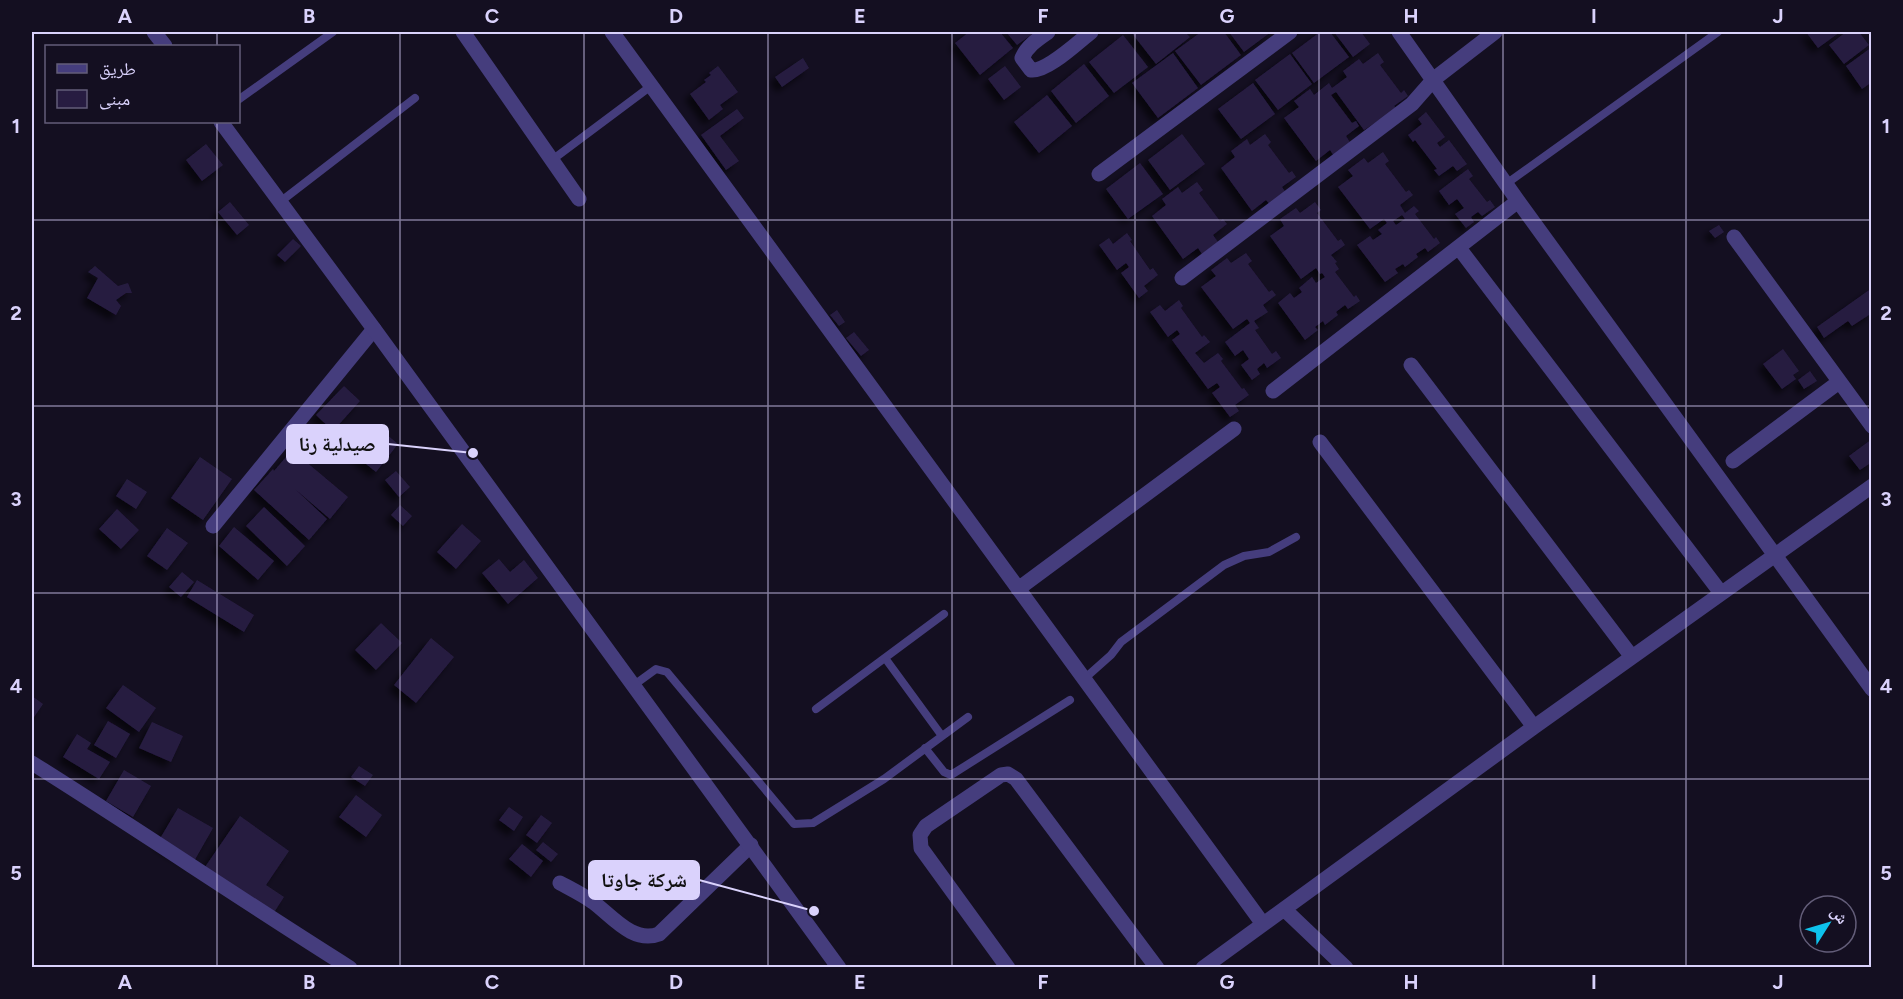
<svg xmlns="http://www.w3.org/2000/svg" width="1903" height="999" font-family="Figtree,'Noto Naskh Arabic',sans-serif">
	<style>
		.building { fill: #271c41; fill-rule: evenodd; filter: url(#shadow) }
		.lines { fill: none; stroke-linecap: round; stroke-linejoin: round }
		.service { stroke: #453d7d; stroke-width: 8 }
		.minor { stroke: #453d7d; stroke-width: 15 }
		.tertiary { stroke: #453d7d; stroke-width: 15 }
		.grid { fill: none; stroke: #dad2fc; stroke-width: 1.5; stroke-opacity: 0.55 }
		.leader { fill: none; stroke: #dad2fc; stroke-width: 2 }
		.callout-dot { fill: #dad2fc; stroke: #140f21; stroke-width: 2 }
		.callout { fill: #dad2fc; stroke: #dad2fc; stroke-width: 2 }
		.callout-label { font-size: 20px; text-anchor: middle; font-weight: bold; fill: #111 }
		.neatline { fill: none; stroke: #dad2fc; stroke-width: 2 }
		.grid-label { font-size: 20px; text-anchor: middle; font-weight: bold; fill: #dad2fc }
	</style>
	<defs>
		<filter id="shadow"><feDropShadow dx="-5.5" dy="5.5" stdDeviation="3" flood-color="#0009"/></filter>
	</defs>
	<rect width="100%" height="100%" fill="#140f21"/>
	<!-- building -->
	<path class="building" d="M 969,32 L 1000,32 L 1013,48 L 980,75 L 955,43 Z
		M 1006,32 L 1035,32 L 1017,45 Z
		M 1131,32 L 1185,32 L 1190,37 L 1156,64 Z
		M 1201,32 L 1224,32 L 1241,55 L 1201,85 L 1175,51 Z
		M 1229,32 L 1271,32 L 1244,52 Z
		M 1320,32 L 1330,32 L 1349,57 L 1314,83 L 1292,53 Z
		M 1334,32 L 1361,32 L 1370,44 L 1353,57 Z
		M 1806,32 L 1840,32 L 1818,48 Z
		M 1846,32 L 1859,32 L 1869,45 L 1844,64 L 1829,45 Z
		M 1123,35 L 1148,67 L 1114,93 L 1089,62 Z
		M 1872,47 L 1872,82 L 1862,89 L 1846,66 Z
		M 1173,53 L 1198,88 L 1158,118 L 1132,83 Z
		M 1378,53 L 1384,62 L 1380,65 L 1401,93 L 1404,90 L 1408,96 L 1394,106 L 1400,111 L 1383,124 L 1379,120 L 1364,130 L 1336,92 L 1331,95 L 1352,123 L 1356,121 L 1359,126 L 1346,136 L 1351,144 L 1334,156 L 1330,150 L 1316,161 L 1284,118 L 1299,107 L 1294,101 L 1310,89 L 1314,95 L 1329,83 L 1332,88 L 1347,77 L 1343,71 L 1359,59 L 1363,64 Z
		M 1290,54 L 1312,84 L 1278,110 L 1255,80 Z
		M 803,58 L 809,68 L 782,87 L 775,77 Z
		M 1084,64 L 1109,96 L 1076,123 L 1051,91 Z
		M 718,66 L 738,92 L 720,105 L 723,109 L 709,120 L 690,94 L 706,82 L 704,80 L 711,75 L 709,73 Z
		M 1005,66 L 1021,87 L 1004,100 L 988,79 Z
		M 1253,83 L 1275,114 L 1241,139 L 1218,109 Z
		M 1047,95 L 1072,126 L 1039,153 L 1014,122 Z
		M 737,109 L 744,118 L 720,136 L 739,161 L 726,170 L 701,135 Z
		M 1426,112 L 1445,137 L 1437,143 L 1440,147 L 1449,140 L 1467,164 L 1457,171 L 1453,166 L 1439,176 L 1434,170 L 1437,169 L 1415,140 L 1413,142 L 1408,135 L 1422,124 L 1418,119 Z
		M 1182,134 L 1205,164 L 1170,190 L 1148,160 Z
		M 1265,134 L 1271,142 L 1268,145 L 1289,173 L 1292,171 L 1296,177 L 1282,187 L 1287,194 L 1271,206 L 1266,200 L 1252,211 L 1221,168 L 1235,157 L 1231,151 L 1247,139 L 1250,145 Z
		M 206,144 L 223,165 L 202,181 L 186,160 Z
		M 1383,152 L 1389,161 L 1385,164 L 1406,192 L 1409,190 L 1413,195 L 1400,205 L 1405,213 L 1414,206 L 1419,211 L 1415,214 L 1434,239 L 1436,237 L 1440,243 L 1428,252 L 1425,248 L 1416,254 L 1418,257 L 1405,267 L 1403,264 L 1395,269 L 1398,273 L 1385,282 L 1357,245 L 1370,236 L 1373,240 L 1382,234 L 1378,230 L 1387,223 L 1384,219 L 1370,229 L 1338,187 L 1353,176 L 1348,170 L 1364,158 L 1368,163 ZM 1402,215 L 1405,219 L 1396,225 L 1393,221 Z
		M 1140,163 L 1163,194 L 1128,219 L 1106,189 Z
		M 1468,169 L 1473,176 L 1469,179 L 1487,202 L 1490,200 L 1495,207 L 1482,216 L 1478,212 L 1471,217 L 1474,222 L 1466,228 L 1455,214 L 1464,208 L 1457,199 L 1449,205 L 1439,191 Z
		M 1197,182 L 1203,190 L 1199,193 L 1220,221 L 1223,219 L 1227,224 L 1213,235 L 1218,242 L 1202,254 L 1198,248 L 1183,259 L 1152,216 L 1166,205 L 1162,199 L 1178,187 L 1182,193 Z
		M 230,202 L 249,225 L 237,235 L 218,212 Z
		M 1315,202 L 1321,210 L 1317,213 L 1338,241 L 1341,239 L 1345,245 L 1331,255 L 1337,262 L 1335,263 L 1339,269 L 1335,272 L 1354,297 L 1356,295 L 1360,301 L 1348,309 L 1345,305 L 1336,312 L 1338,315 L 1325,325 L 1323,321 L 1315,327 L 1318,330 L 1305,340 L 1278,303 L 1290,293 L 1294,298 L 1302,292 L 1299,288 L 1312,277 L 1316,283 L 1325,277 L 1322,273 L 1320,274 L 1316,268 L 1301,279 L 1270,236 L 1284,226 L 1280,219 L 1296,208 L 1300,213 Z
		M 1719,225 L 1724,232 L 1715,238 L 1709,231 Z
		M 1127,233 L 1132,240 L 1130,241 L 1150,270 L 1153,268 L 1158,275 L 1144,286 L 1148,291 L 1139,298 L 1121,273 L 1129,267 L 1126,263 L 1117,270 L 1099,245 L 1109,238 L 1113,244 Z
		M 293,239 L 301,246 L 285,262 L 277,255 Z
		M 1246,253 L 1252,261 L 1248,264 L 1269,292 L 1272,290 L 1276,295 L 1263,305 L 1268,312 L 1254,321 L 1259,328 L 1255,330 L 1272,354 L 1276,351 L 1281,358 L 1267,368 L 1264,363 L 1257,369 L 1260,374 L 1252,380 L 1241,365 L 1249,359 L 1243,350 L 1235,356 L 1225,342 L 1250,323 L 1247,319 L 1233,329 L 1201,287 L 1216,276 L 1211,270 L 1227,258 L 1231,263 Z
		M 95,266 L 118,286 L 128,283 L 132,293 L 126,293 L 116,300 L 121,306 L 116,315 L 87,298 L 98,278 L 88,272 Z
		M 1872,288 L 1872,313 L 1852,326 L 1848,321 L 1824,338 L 1817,327 Z
		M 1179,300 L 1183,306 L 1181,308 L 1202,337 L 1204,335 L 1210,342 L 1195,353 L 1204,363 L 1218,353 L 1223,359 L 1221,361 L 1242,389 L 1244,388 L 1249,395 L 1235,405 L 1239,411 L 1230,417 L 1212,393 L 1220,387 L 1217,383 L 1208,389 L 1172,340 L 1180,334 L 1177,330 L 1168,337 L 1150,312 L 1160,305 L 1165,311 Z
		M 837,310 L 845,322 L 839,326 L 830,315 Z
		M 854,332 L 869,350 L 861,356 L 846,338 Z
		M 1783,349 L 1799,371 L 1793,375 L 1796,379 L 1782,389 L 1763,364 Z
		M 1810,371 L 1817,381 L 1804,389 L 1798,380 Z
		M 344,386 L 360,401 L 333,431 L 316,415 Z
		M 374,424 L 398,444 L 376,472 L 351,452 Z
		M 1872,439 L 1872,462 L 1860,470 L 1849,456 Z
		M 292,450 L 348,497 L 330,519 L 295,489 L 327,519 L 309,540 L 254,490 L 273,469 L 274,471 Z
		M 200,457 L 232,479 L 203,520 L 171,498 Z
		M 396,471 L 410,487 L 399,497 L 385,480 Z
		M 127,479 L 147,492 L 136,509 L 116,496 Z
		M 400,505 L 412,516 L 403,526 L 391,515 Z
		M 264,507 L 305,546 L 287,566 L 246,526 Z
		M 117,509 L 139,530 L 121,549 L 99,529 Z
		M 462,524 L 481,541 L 456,569 L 437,552 Z
		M 234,527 L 274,561 L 258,580 L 219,546 Z
		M 167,528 L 188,543 L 167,570 L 147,556 Z
		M 499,559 L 510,572 L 524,560 L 538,578 L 508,604 L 482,573 Z
		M 182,572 L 194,582 L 181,597 L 169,587 Z
		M 197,580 L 254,615 L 244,632 L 187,597 Z
		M 381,623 L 402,643 L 376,670 L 355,650 Z
		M 431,638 L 454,657 L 416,703 L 394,685 Z
		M 123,685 L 156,708 L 139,732 L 106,708 Z
		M 32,696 L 43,704 L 32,720 Z
		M 108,721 L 130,734 L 116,758 L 94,745 Z
		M 152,722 L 183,736 L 171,762 L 139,748 Z
		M 77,734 L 91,743 L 87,749 L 110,762 L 99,779 L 63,757 Z
		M 359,766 L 373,775 L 365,786 L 351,777 Z
		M 124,770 L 151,786 L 133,817 L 106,801 Z
		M 356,795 L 382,815 L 366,837 L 339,817 Z
		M 509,807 L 523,817 L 514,831 L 499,820 Z
		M 178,808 L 213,828 L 193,863 L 158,842 Z
		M 541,815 L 552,823 L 537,843 L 526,835 Z
		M 240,816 L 289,851 L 266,885 L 284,897 L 273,914 L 205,867 Z
		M 543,842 L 558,854 L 551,862 L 536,850 Z
		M 522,844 L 543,861 L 531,877 L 509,859 Z"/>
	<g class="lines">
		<!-- service -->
		<path class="service" d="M 238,100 L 333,32
			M 552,160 L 651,86
			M 1506,184 L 1718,32
			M 280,202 L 415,98
			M 885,658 L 942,736
			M 1084,679 L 1111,655 L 1121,642 L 1224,565 L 1244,556 L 1269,552 L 1296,537
			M 634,685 L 656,669 L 667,672 L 794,824 L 813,823 L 884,779 L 968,717
			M 816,709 L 944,614
			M 925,748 L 944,772 L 951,775 L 1070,700"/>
		<!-- minor -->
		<path class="minor" d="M 463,32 L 579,199
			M 612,32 L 1263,924
			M 1048,32 C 1038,39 1027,46 1022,58 L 1031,70 C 1047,72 1078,42 1091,32
			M 1399,32 L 1518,201 L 1872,689
			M 1099,174 L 1290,32
			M 1734,237 L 1872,426
			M 1459,248 L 1721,593
			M 1182,278 L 1412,104 L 1434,79 L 1495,32
			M 1411,365 L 1632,657
			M 1273,391 L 1518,201
			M 1320,442 L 1534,727
			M 1733,461 L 1839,382
			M 213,526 L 374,329
			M 1018,589 L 1234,429
			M 32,763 C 139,830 243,901 350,968
			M 560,883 C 571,889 583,895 593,902 C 612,916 633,944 659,934 L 751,845
			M 1284,909 L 1346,968
			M 1008,968 L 921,848 L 920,835 L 926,826 L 1001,775 L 1008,774 L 1016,779 L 1157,968
			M 1203,968 L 1534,727 L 1872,486"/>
		<!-- tertiary -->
		<path class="tertiary" d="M 154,32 L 165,46
			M 221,122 L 374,329 L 839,968"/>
	</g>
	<!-- grid -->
	<path class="grid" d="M 217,32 L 217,46M 400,32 L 400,968M 584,32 L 584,968M 768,32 L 768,968M 952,32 L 952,968M 1135,32 L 1135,968M 1319,32 L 1319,968M 1503,32 L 1503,968M 1686,32 L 1686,968M 217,122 L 217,968M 32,220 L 1872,220M 32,406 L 1872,406M 32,593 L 1872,593M 32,779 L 1872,779"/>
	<!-- callouts -->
	<path class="leader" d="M473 453L388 444M814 911L699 880"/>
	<g class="callout-dot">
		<circle cx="473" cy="453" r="6"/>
		<circle cx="814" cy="911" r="6"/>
	</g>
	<g class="callout">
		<rect x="287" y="425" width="101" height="38" rx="6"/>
		<rect x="589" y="861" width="110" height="38" rx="6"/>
	</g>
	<g class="callout-label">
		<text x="337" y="451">صيدلية رنا</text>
		<text x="644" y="887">شركة جاوتا</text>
	</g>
	<!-- border -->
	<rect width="1903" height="999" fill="none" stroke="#140f21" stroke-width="66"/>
	<!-- legend -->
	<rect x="45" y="45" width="195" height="78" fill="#140f21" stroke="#635d79" stroke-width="1.5"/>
	<rect x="57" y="64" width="30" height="9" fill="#453d7d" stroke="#635d79" stroke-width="1.5"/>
	<text x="99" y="75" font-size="18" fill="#dad2fc">طريق</text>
	<rect x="57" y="90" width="30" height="18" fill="#271c41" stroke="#635d79" stroke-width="1.5"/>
	<text x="99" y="105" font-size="18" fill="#dad2fc">مبنى</text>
	<!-- north arrow -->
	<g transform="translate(1828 924) rotate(53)"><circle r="28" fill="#140f21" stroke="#635d79" stroke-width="1.5"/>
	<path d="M0-4.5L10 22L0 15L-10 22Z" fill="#0ec2ec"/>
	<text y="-9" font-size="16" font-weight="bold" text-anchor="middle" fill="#dad2fc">ش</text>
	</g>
	<rect x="33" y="33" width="1837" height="933" class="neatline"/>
	<g class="grid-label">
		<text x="125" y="23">A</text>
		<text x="309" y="23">B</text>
		<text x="492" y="23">C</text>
		<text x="676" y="23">D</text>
		<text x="860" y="23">E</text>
		<text x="1043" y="23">F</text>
		<text x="1227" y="23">G</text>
		<text x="1411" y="23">H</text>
		<text x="1594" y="23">I</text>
		<text x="1778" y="23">J</text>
		<text x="16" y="133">1</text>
		<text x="1886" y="133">1</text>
		<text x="16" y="320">2</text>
		<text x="1886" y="320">2</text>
		<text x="16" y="506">3</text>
		<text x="1886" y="506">3</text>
		<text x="16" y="693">4</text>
		<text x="1886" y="693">4</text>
		<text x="16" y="880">5</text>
		<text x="1886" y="880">5</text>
		<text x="125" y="989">A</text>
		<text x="309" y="989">B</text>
		<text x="492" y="989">C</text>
		<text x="676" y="989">D</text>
		<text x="860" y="989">E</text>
		<text x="1043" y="989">F</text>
		<text x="1227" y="989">G</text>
		<text x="1411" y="989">H</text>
		<text x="1594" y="989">I</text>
		<text x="1778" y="989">J</text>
	</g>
</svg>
